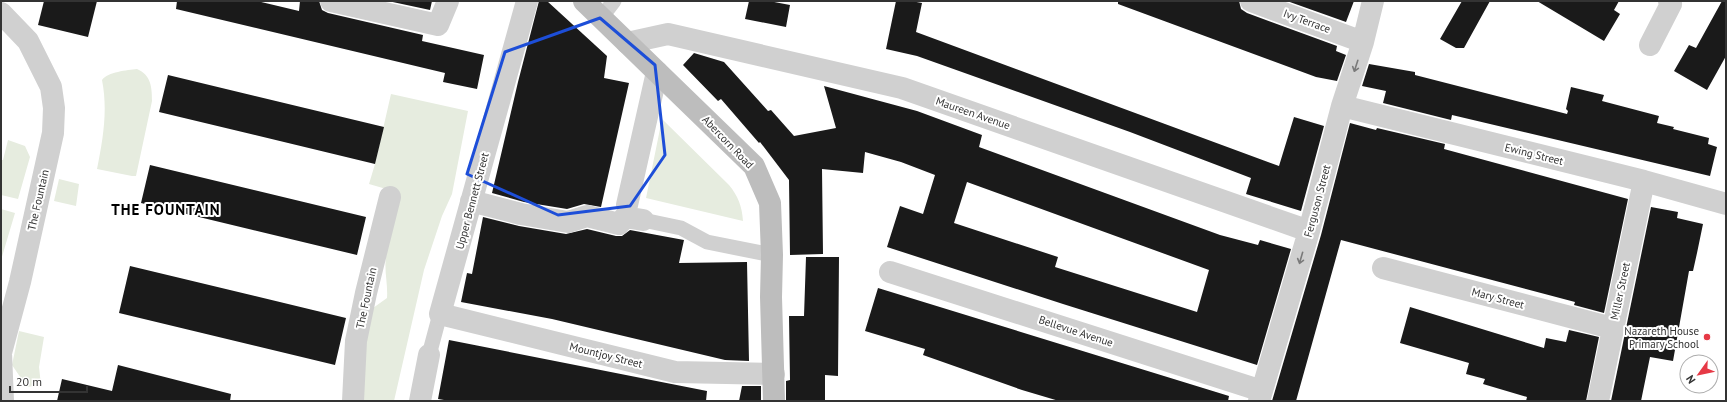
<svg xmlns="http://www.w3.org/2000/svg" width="1727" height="402" font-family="'PT Sans',sans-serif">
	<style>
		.green { fill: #e6ecdf }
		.building { fill: #1a1a1a; fill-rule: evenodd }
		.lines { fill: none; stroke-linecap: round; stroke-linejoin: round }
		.lane { stroke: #d0d0d0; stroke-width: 15 }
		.street { stroke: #d0d0d0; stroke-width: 22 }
		.secondary { stroke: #bdbdbd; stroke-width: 22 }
		.oneway { stroke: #7a7a7a }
		.marked { fill: none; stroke: #1d4ed8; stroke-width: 3; stroke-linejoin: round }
		.poi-dot { fill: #e63946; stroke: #fff; stroke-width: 1.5 }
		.labels { text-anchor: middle; stroke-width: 4; stroke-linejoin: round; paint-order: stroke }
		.street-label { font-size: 11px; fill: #333; stroke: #fff }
		.poi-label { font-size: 11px; fill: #333; stroke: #fff; text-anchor: end }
		.district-label { font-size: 15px; font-weight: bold; letter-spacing: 1px; fill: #000; stroke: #fff }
	</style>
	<rect width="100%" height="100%" fill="#fff"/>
	<!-- green -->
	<path class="green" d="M 137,69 C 151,75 152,87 152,101 L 136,176 L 132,176 L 97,169 C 103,139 108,110 102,80 C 108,72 127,70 137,69 Z
		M 391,94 L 468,111 L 452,194 L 442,216 L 424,270 L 394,401 L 362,401 L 368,314 L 373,308 L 387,298 C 388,284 384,271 386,257 C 389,236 396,214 400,193 L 369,184 L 375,164 Z
		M 662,119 L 729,185 C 738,196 742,206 743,221 L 646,198 Z
		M 8,140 L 25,146 L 30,157 L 18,199 L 1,195 L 1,160 L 3,160 Z
		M 59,179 L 79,184 L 76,206 L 54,201 Z
		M 1,209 L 15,213 L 1,260 Z
		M 19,331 L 44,337 L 39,367 L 41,385 L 27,387 L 12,365 Z"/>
	<!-- building -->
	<path class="building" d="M 44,1 L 97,1 L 88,37 L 38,25 Z
		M 177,1 L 257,1 L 299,11 L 300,1 L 319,1 L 322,10 L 328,13 L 423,35 L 422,41 L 484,55 L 477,89 L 443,82 L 445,73 L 176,9 Z
		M 388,1 L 432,1 L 430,10 Z
		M 539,1 L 547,1 L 607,56 L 604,78 L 629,83 L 601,207 L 584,204 L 567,209 L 524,202 L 492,193 L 518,82 Z
		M 749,1 L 769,1 L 790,5 L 786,27 L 745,19 Z
		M 896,1 L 911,1 L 922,3 L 916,32 L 1279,166 L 1294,117 L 1324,126 L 1301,211 L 1246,194 L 1251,178 L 1130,132 L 917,56 L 886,49 Z
		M 1118,1 L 1239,1 L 1241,9 L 1247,13 L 1337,46 L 1336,51 L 1346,55 L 1337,81 L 1316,77 L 1118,4 Z
		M 1287,1 L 1354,1 L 1346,22 Z
		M 1462,1 L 1490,1 L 1464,48 L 1456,48 L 1440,39 Z
		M 1537,1 L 1619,1 L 1614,10 L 1620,14 L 1604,41 Z
		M 1722,1 L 1726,1 L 1726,56 L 1707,90 L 1674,71 L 1689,45 L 1696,48 Z
		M 694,53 L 724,62 L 768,111 L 771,110 L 794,136 L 836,128 L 824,86 L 917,111 L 982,135 L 979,147 L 1220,235 L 1258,245 L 1260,240 L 1291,249 L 1257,365 L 1063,304 L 887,247 L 900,206 L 923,214 L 935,175 L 901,162 L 865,152 L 863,173 L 822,169 L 823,254 L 790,255 L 789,180 L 760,142 L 759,143 L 721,99 L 718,101 L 683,65 ZM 967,182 L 1209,270 L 1197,312 L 1055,267 L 1058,257 L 954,223 Z
		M 1369,64 L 1415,72 L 1415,75 L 1567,114 L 1568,111 L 1566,109 L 1571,87 L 1604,95 L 1602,101 L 1659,116 L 1657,123 L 1674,127 L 1673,129 L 1709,138 L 1708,144 L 1717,147 L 1710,176 L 1452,115 L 1451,120 L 1383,103 L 1386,91 L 1362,86 Z
		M 168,75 L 384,127 L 375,164 L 159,112 Z
		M 1350,123 L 1376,130 L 1377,128 L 1445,144 L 1444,149 L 1628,199 L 1604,313 L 1574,305 L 1575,302 L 1341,240 L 1296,401 L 1272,401 L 1321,235 Z
		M 150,165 L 366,217 L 357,255 L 141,203 Z
		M 1651,207 L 1678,212 L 1677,218 L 1703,224 L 1697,253 L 1693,271 L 1689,271 L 1673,361 L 1650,357 L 1641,401 L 1611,401 Z
		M 483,217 L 519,226 L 566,234 L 587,229 L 616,236 L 622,236 L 630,230 L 684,240 L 679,263 L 747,262 L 749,361 L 725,360 L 552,319 L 461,302 L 467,273 L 472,274 Z
		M 806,257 L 839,257 L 838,376 L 825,375 L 825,401 L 786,401 L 786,381 L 790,380 L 789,316 L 804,316 Z
		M 130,266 L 346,318 L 335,365 L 119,313 Z
		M 878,288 L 1229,396 L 1228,401 L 1059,401 L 1022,390 L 923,355 L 925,349 L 865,331 Z
		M 1410,307 L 1544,348 L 1546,338 L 1566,342 L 1569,330 L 1599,337 L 1586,401 L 1526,401 L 1527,397 L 1483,384 L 1485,379 L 1466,374 L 1469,363 L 1400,343 Z
		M 449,340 L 707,391 L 706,401 L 450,401 L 438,399 Z
		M 118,365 L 231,394 L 230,401 L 57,401 L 62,379 L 112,391 Z
		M 742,386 L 761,386 L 761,401 L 739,401 Z"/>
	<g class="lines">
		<!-- lane -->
		<path class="lane" d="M 601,18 L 614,1
			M 643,220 L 681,228 L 707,242 L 772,255
			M 429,355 L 440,314"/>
		<!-- street -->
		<path class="street" d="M 331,1 L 438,25 L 448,1
			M 527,1 L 440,314 L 675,372 L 774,374
			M 1251,1 L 1363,42
			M 1,13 L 28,41 L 51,87 L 54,108 L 53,133 L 20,282 L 1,353 L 3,401
			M 627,43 L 668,34 L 902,88 L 1309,231
			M 1650,45 L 1671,4 L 1669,1
			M 1342,106 L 1644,181 L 1726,204
			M 471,201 L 521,214 L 568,222 L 587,216 L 619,224 L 625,217 L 643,220
			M 627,205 L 657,72
			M 1383,268 L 1612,328
			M 890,272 L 1262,391
			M 353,401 L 356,341 L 366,293 L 390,197
			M 420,401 L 429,355
			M 1259,401 L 1309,231 L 1342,106 L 1363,42 L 1373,1
			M 1598,401 L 1644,181"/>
		<!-- secondary -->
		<path class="secondary" d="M 584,1 L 754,166 L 770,203 L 772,255 L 771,297 L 774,401"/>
	</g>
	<!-- one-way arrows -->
	<defs><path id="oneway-shaft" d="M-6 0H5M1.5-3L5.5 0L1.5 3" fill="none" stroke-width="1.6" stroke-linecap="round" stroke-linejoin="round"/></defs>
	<g class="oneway">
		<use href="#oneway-shaft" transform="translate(1356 66) rotate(108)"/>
		<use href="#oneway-shaft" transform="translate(1301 258) rotate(106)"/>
	</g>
	<!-- marked area -->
	<path class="marked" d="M 600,18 L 655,65 L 665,155 L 630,206 L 558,215 L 467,174 L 505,52 Z"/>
	<!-- markers -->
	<circle class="poi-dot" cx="1707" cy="337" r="4"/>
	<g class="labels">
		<!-- street labels -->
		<g class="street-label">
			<text transform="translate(1307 21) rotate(20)" y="4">Ivy Terrace</text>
			<text transform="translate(973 113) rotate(19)" y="4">Maureen Avenue</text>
			<text transform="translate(728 142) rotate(46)" y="4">Abercorn Road</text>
			<text transform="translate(1534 154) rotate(14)" y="4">Ewing Street</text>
			<text transform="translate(38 200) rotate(-77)" y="4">The Fountain</text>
			<text transform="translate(472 201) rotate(-75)" y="4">Upper Bennett Street</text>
			<text transform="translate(1317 201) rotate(-75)" y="4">Ferguson Street</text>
			<text transform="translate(1620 291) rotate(-78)" y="4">Miller Street</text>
			<text transform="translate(366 298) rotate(-78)" y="4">The Fountain</text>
			<text transform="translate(1498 298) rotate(15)" y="4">Mary Street</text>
			<text transform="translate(1076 331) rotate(18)" y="4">Bellevue Avenue</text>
			<text transform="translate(606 355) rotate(14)" y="4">Mountjoy Street</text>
		</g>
		<!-- poi labels -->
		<g class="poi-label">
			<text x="1699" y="335">Nazareth House<tspan x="1699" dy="13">Primary School</tspan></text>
		</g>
		<!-- district labels -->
		<g class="district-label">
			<text x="166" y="215">THE FOUNTAIN</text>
		</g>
	</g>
	<!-- border -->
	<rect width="1727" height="402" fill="none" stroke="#333333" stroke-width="4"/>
	<!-- north arrow -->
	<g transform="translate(1699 374) rotate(237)"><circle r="19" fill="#ffffff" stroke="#adadad"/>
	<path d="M0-3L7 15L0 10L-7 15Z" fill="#e63946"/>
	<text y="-6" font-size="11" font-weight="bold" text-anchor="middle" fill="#333333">N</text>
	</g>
	<!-- scale -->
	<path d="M10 386v6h77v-6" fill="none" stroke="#333333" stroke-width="2"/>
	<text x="16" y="386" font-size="12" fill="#333333" stroke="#ffffff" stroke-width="3" paint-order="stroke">20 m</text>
</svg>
